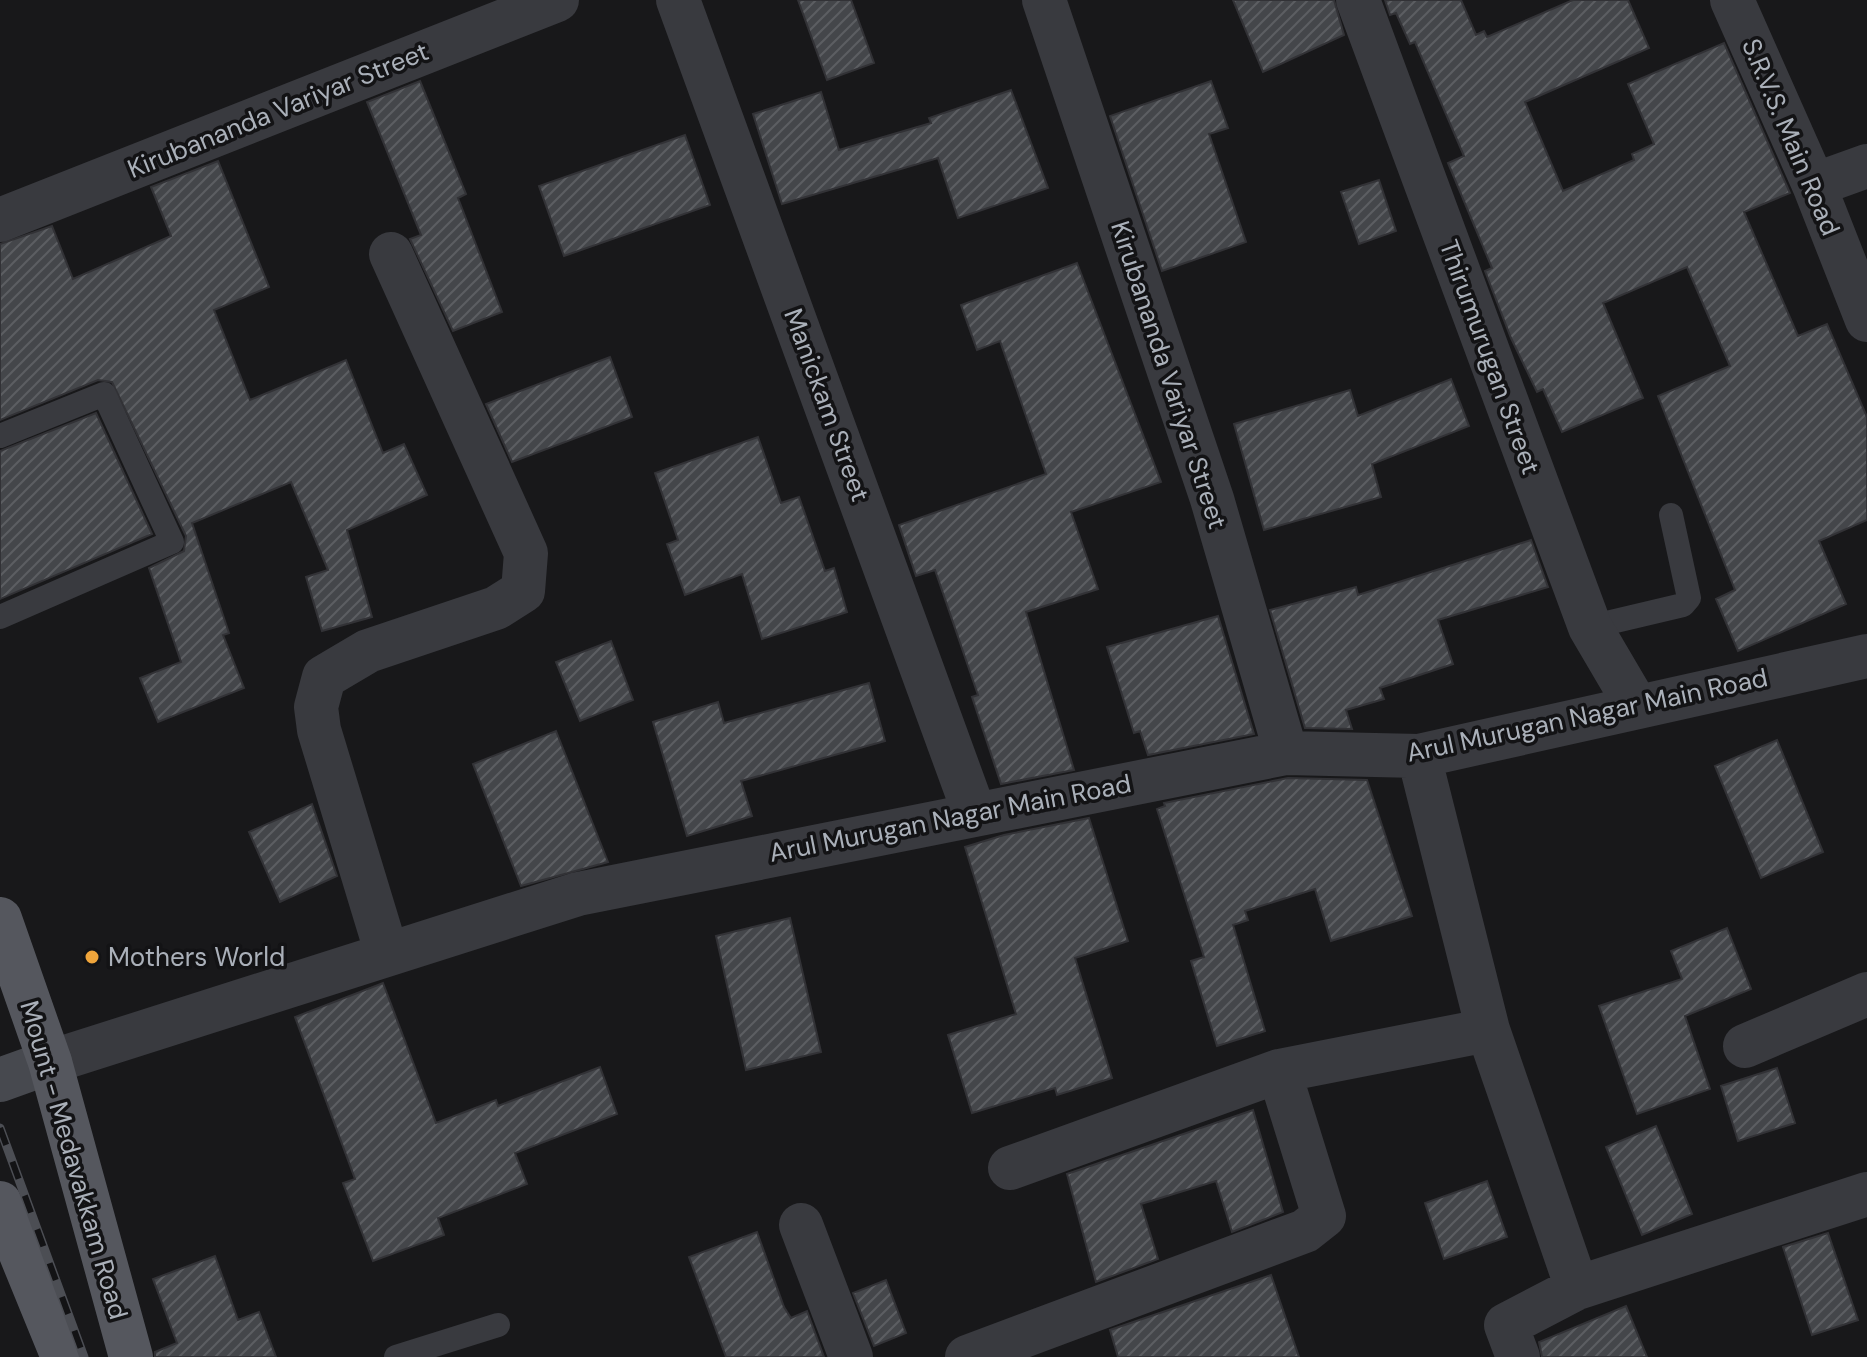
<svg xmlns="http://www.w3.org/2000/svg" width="1867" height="1357" font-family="'DM Sans',sans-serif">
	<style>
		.building { fill: url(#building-hatch); stroke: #323236; stroke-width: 2 }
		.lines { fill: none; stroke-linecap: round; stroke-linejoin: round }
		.lane { stroke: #393a3f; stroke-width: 24 }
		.street { stroke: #393a3f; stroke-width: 44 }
		.secondary { stroke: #47494f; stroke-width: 44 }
		.primary { stroke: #55575e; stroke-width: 44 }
		.rail-casing { stroke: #4c4e54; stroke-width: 9 }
		.rail { stroke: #131315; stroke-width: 6; stroke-dasharray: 18; stroke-linecap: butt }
		.poi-dot { fill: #efa53b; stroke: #131315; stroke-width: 3 }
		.labels { text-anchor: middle; stroke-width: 7; stroke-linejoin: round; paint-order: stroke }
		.street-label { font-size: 26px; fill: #aab0b9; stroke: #131315 }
		.poi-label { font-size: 26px; fill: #aab0b9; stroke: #131315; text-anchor: start }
	</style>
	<defs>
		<pattern id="building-hatch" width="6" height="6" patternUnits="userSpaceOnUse" patternTransform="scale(2)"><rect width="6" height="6" fill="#44464a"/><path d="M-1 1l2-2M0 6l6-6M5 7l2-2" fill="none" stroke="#5c5e62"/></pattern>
	</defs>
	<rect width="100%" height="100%" fill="#18181a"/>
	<!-- building -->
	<path class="building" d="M 798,0 L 851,0 L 874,63 L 827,80 Z
		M 1233,0 L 1334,0 L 1344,35 L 1263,72 Z
		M 1385,0 L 1461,0 L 1476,35 L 1484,31 L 1487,37 L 1573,0 L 1628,0 L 1649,48 L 1525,102 L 1563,191 L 1634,160 L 1632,154 L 1654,144 L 1628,84 L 1724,43 L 1790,193 L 1744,212 L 1798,336 L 1827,324 L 1867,417 L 1867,520 L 1819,541 L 1846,604 L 1738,651 L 1716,599 L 1735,590 L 1658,396 L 1730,366 L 1687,267 L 1603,303 L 1643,398 L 1562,432 L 1543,389 L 1537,392 L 1511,338 L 1485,271 L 1492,268 L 1448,163 L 1464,156 L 1415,42 L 1410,44 L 1396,13 L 1390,15 Z
		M 420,81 L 466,194 L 458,198 L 502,312 L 453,331 L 410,239 L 421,235 L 367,102 Z
		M 1211,81 L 1228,128 L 1209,134 L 1246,242 L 1162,271 L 1110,116 Z
		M 1011,90 L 1048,188 L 958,218 L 938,158 L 782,204 L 753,114 L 821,92 L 839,150 L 931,123 L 929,118 Z
		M 685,135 L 710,205 L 564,256 L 539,186 Z
		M 218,161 L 269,287 L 214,310 L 250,400 L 346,360 L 383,453 L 404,444 L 427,495 L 347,530 L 372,617 L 322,631 L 306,577 L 328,570 L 291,482 L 192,523 L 229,633 L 223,635 L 244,688 L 158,722 L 140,678 L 181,662 L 149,568 L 184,551 L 186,536 L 112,382 L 98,380 L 0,420 L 0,244 L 52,226 L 73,279 L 171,236 L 151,187 Z
		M 1379,180 L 1396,231 L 1359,244 L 1341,192 Z
		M 1077,263 L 1161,482 L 1071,512 L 1098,589 L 1026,612 L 1074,770 L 1001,784 L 972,697 L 978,695 L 935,570 L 916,576 L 899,525 L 1046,474 L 1000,341 L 977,350 L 961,305 Z
		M 610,357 L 632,417 L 512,462 L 486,404 Z
		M 1451,379 L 1469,426 L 1372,464 L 1381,497 L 1264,530 L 1234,424 L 1350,390 L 1358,416 Z
		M 96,413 L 152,534 L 0,599 L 0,451 Z
		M 758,437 L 781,503 L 799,497 L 825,571 L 834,568 L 847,612 L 762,639 L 742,574 L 685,595 L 667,544 L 678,540 L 655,473 Z
		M 1531,540 L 1548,587 L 1438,620 L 1453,664 L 1380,688 L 1384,699 L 1346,710 L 1352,729 L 1305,728 L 1270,610 L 1356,587 L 1358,595 Z
		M 1218,616 L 1254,734 L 1148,755 L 1140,731 L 1134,733 L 1107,647 Z
		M 611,641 L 633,700 L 580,721 L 556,662 Z
		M 869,683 L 885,741 L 741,781 L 752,816 L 687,836 L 653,722 L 718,702 L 724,723 Z
		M 556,731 L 608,862 L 521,886 L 473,764 Z
		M 1777,740 L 1823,852 L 1761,878 L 1715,766 Z
		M 1288,778 L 1367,780 L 1412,916 L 1331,941 L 1315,889 L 1245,911 L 1248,920 L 1233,925 L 1265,1031 L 1217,1046 L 1191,961 L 1204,957 L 1157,809 L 1165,806 L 1164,803 Z
		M 312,804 L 337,876 L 280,902 L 249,832 Z
		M 1089,818 L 1128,941 L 1075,958 L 1112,1078 L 1057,1095 L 1055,1088 L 972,1113 L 948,1035 L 1016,1014 L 965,847 L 1004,835 Z
		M 790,918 L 821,1052 L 746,1070 L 716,936 Z
		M 1727,928 L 1751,989 L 1685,1016 L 1710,1089 L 1637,1114 L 1599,1006 L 1682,979 L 1671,951 Z
		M 383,983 L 436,1123 L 496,1100 L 498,1106 L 600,1067 L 617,1114 L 515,1153 L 527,1184 L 438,1218 L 444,1235 L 373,1261 L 343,1183 L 355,1179 L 295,1017 Z
		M 1777,1068 L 1795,1123 L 1738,1141 L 1721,1086 Z
		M 1253,1110 L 1283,1212 L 1232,1232 L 1216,1181 L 1141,1204 L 1158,1259 L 1096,1282 L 1067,1174 Z
		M 1656,1126 L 1692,1214 L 1642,1235 L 1606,1147 Z
		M 1487,1181 L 1507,1237 L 1444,1259 L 1425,1203 Z
		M 757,1232 L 784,1307 L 791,1318 L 807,1311 L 824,1357 L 726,1357 L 689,1257 Z
		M 1828,1233 L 1858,1320 L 1812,1335 L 1783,1247 Z
		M 215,1256 L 238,1320 L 259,1312 L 276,1357 L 155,1357 L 155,1352 L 177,1343 L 153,1279 Z
		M 1271,1275 L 1299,1357 L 1118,1357 L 1110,1330 Z
		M 886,1280 L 906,1333 L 874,1346 L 853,1293 Z
		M 1626,1306 L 1647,1357 L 1542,1357 L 1539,1342 Z"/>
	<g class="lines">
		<!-- lane -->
		<path class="lane" d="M 0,436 L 104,394 L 172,542 L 0,617
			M 1590,627 L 1683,605 L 1689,598 L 1671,515
			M 396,1357 L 498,1325"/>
		<!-- street -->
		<path class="street" d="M 678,0 L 974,812
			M 1044,0 L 1212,499 L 1286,753
			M 1358,0 L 1590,627 L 1637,707
			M 1732,0 L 1814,185 L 1867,320
			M 1814,185 L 1867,166
			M 0,220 L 557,0
			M 1419,756 L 1488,1030 L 1577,1288 L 1506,1325 L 1518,1357
			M 387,954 L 319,730 L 316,707 L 324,677 L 368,651 L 496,608 L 523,591 L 526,553 L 391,254
			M 1745,1046 L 1867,994
			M 50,1062 L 578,894 L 1286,753 L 1419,756 L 1867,656
			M 1010,1168 L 1279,1071
			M 801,1225 L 851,1357
			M 1577,1288 L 1867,1194
			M 967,1357 L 1305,1231 L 1324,1216 L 1279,1071 L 1488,1030"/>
		<!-- secondary -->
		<path class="secondary" d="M 0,1080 L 50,1062"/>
		<!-- primary -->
		<path class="primary" d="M 0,919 L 50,1062 L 131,1357
			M 0,1203 L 63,1357"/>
		<!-- rail casing -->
		<g class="rail-casing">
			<path id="rail" d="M 0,1128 L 84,1357"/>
		</g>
		<!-- rail -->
		<use href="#rail" class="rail"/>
	</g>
	<!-- markers -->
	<circle class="poi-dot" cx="92" cy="957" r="8"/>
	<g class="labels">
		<!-- street labels -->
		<g class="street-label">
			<text transform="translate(278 110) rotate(-22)" y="9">Kirubananda Variyar Street</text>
			<text transform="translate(1791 137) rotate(67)" y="9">S.R.V.S. Main Road</text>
			<text transform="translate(1490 357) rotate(70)" y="9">Thirumurugan Street</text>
			<text transform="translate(1169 375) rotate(72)" y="9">Kirubananda Variyar Street</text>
			<text transform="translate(827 405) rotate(70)" y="9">Manickam Street</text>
			<text transform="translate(1587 715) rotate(-12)" y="9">Arul Murugan Nagar Main Road</text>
			<text transform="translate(950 818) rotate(-11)" y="9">Arul Murugan Nagar Main Road</text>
			<text transform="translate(74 1160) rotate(74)" y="9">Mount - Medavakkam Road</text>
		</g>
		<!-- poi labels -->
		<g class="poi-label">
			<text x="108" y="966">Mothers World</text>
		</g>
	</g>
</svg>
